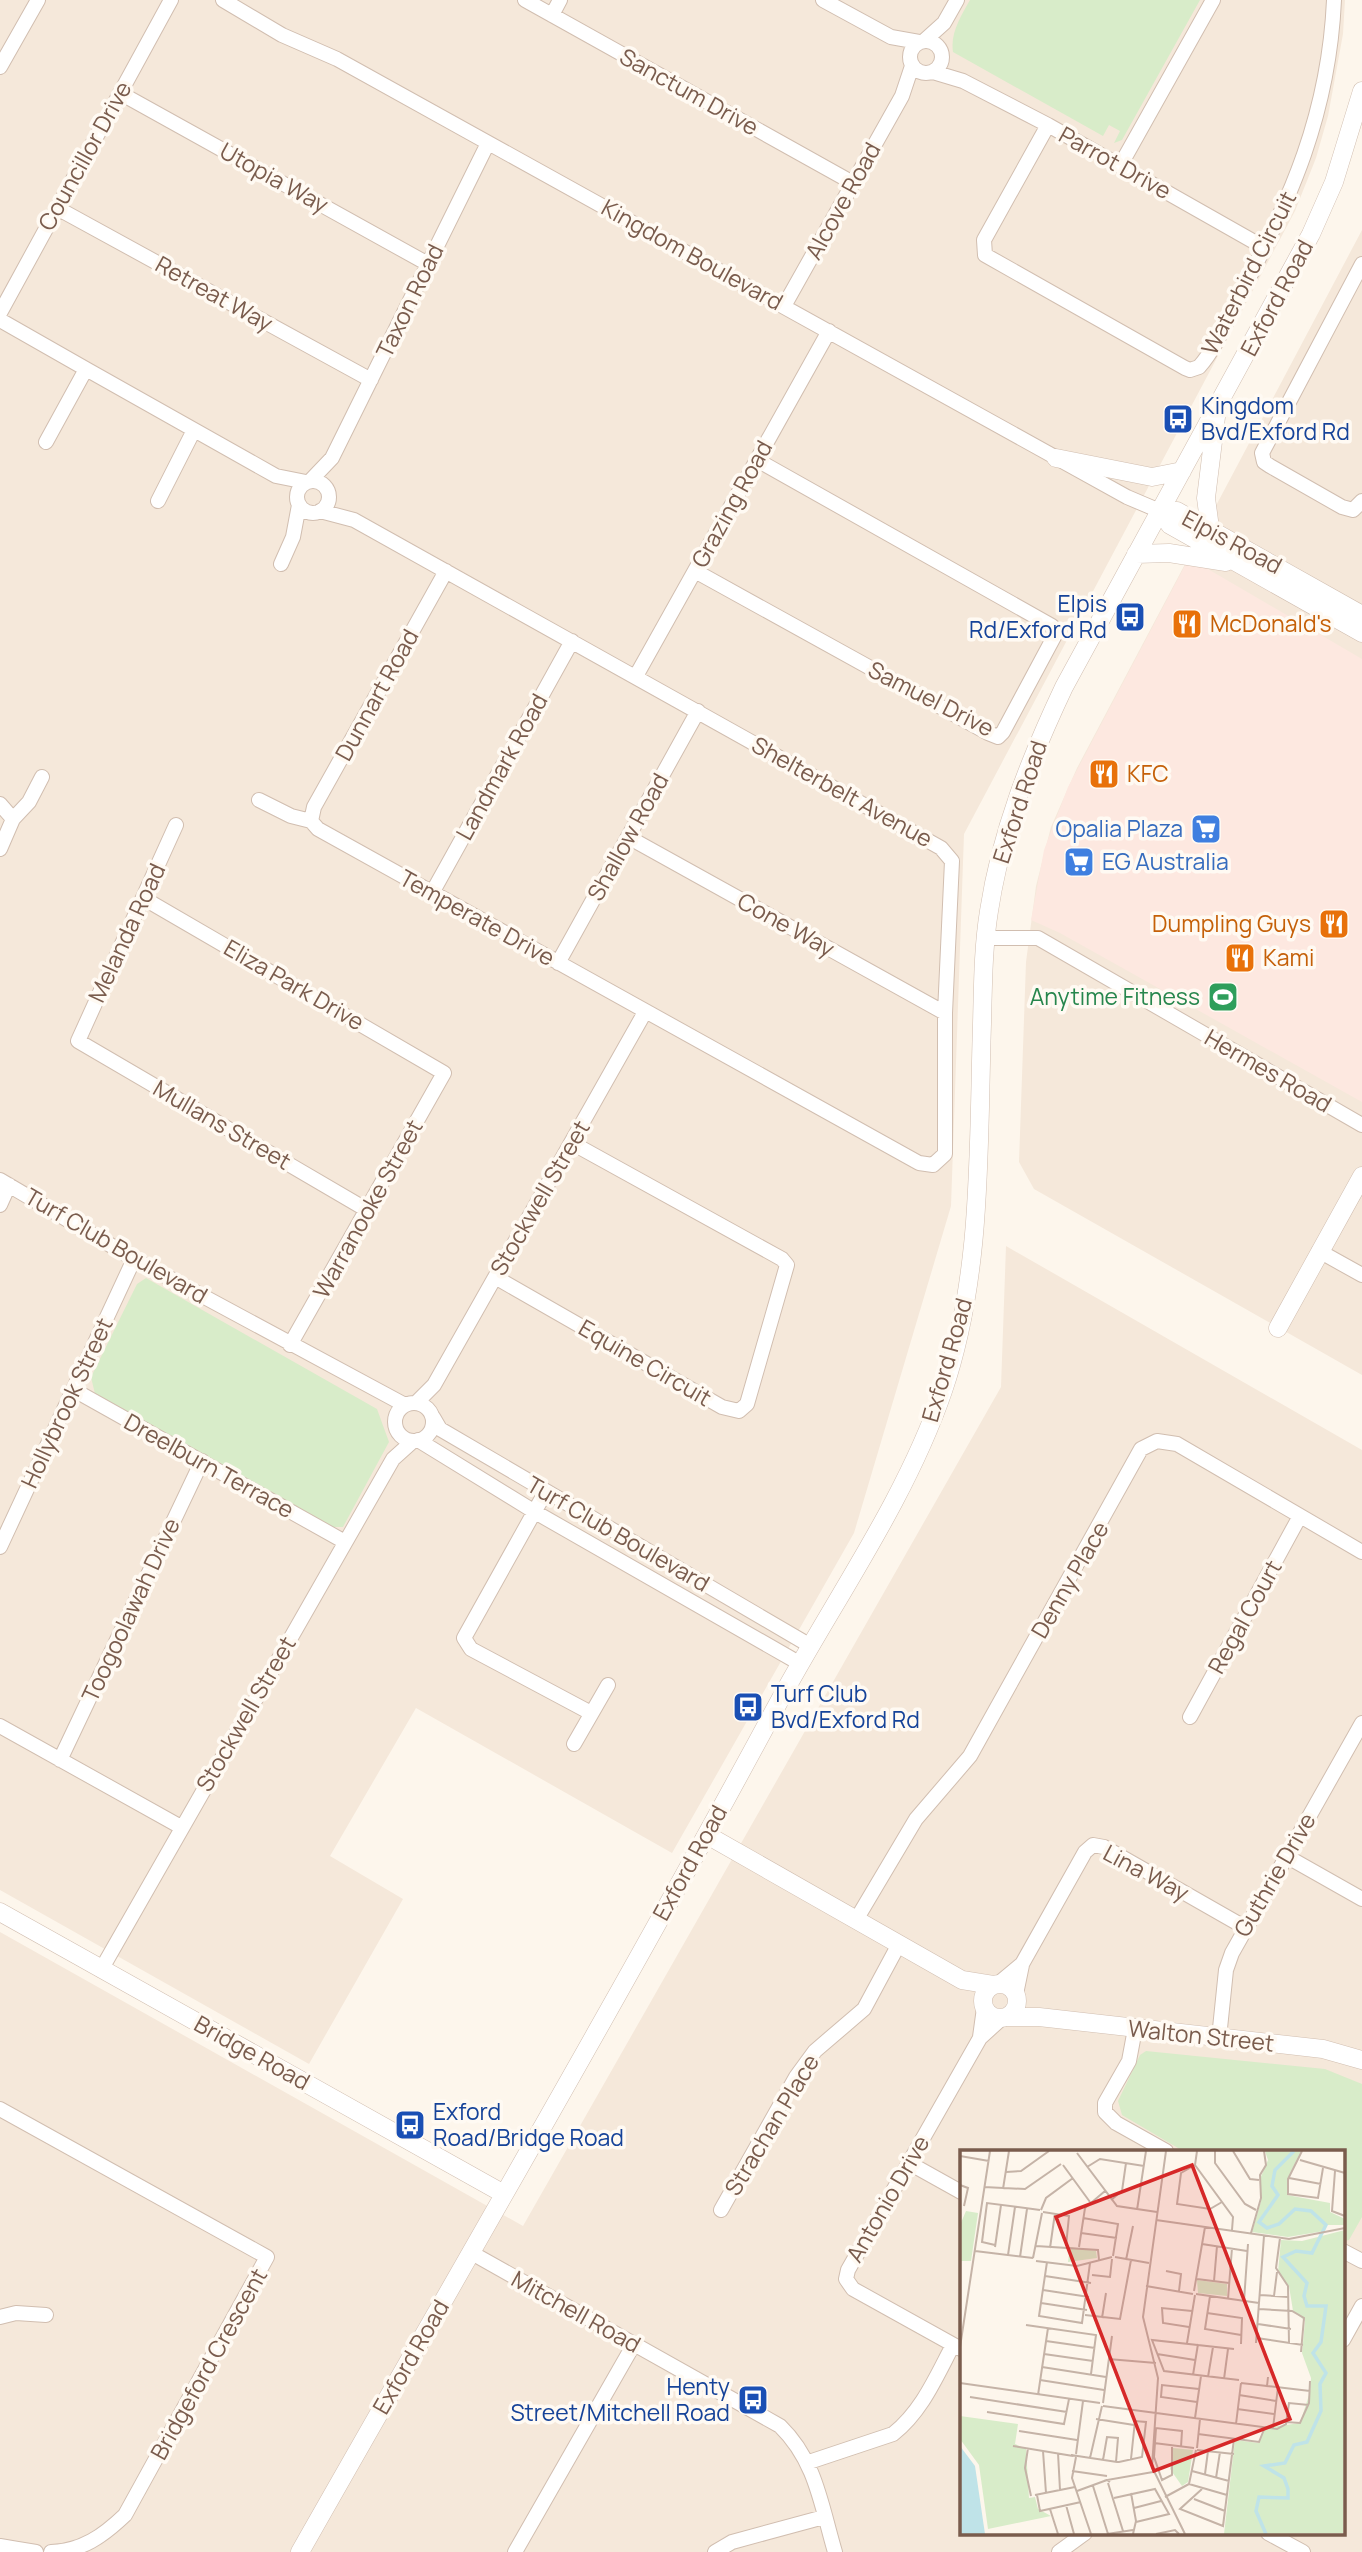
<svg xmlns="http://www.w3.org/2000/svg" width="1362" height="2552" font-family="Manrope,sans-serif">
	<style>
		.residential { fill: #f5e8da; fill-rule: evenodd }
		.commercial { fill: #fde8e0 }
		.green { fill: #d8ecc9 }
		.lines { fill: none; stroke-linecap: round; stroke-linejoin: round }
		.minor-casing { stroke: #d1beb0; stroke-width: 16 }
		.tertiary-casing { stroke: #d1beb0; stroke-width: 19 }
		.minor { stroke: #fff; stroke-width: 14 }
		.tertiary { stroke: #fff; stroke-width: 18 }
		.labels { text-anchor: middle; stroke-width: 7; stroke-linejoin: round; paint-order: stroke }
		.street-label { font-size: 23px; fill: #7a5c4d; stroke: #fffaf3 }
		.transit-label { font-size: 23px; fill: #164399; stroke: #fffaf3; text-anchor: start }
		.food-label { font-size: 23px; fill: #c56008; stroke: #fffaf3; text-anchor: start }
		.shop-label { font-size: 23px; fill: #366cbe; stroke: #fffaf3; text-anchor: end }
		.leisure-label { font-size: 23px; fill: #27864d; stroke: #fffaf3; text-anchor: end }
		.inset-river { fill: none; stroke: #bfe3e8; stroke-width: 3.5 }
		.inset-road { fill: none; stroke: #c5b3a7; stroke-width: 2 }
		.view { fill: #d62828; fill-opacity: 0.15; stroke: #d62828; stroke-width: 3.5 }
		.inset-edge { fill: none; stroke: #7a5c4d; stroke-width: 3.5 }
	</style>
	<rect width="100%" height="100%" fill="#fdf6ec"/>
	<!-- residential -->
	<path class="residential" d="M 0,0 L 1345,0 L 1343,34 L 1328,116 L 1316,158 L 1295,211 L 964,834 L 951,1206 L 854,1533 L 672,1853 L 416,1708 L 330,1856 L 403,1899 L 309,2064 L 0,1890 Z
		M 1362,230 L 1362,1375 L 1034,1189 L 1019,1162 L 1026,962 L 1036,886 L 1051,827 L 1077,768 Z
		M 1006,1246 L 1362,1450 L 1362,2552 L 0,2552 L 0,1932 L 523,2226 L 1001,1387 ZM 961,2151 L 1343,2151 L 1343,2533 L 961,2533 Z"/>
	<!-- commercial -->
	<path class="commercial" d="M 1189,558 L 1362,659 L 1362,1102 L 1060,933 L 1031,920 L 1044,850 L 1068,787 Z"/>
	<!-- green -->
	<path class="green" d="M 970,0 L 1200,0 L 1122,140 L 1114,143 L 1120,131 L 1109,125 L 1103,136 L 953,52 C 950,33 961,16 970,0 Z
		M 146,1278 L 377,1409 L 389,1442 L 343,1527 L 330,1527 L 95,1394 L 91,1377 L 137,1284 Z
		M 1146,2051 L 1325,2069 L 1362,2084 L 1362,2217 L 1349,2240 L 1343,2241 L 1343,2151 L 1183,2151 L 1122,2115 L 1118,2101 L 1140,2055 Z"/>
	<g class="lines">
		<!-- minor casing -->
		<g class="minor-casing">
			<path id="minor" d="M 223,0 L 282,35 L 337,59 L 1127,497 L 1160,511
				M 525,0 L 853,183
				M 823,0 L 891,37 L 919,42
				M 552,15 L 560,0
				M910 57a16 16 0 1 1 32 0a16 16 0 1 1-32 0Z
				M 924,41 L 944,23 L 957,0
				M 0,67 L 38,0
				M 933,72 L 963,81 L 1048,125 L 1265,248
				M 120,93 L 428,264
				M 1048,125 L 984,240 L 985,255 L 1185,368 L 1190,370 L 1199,367 C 1216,348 1227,320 1239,297 C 1291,199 1329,113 1334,0
				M 1120,166 L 1213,0
				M 57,208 L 371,380
				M 1362,264 L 1262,453 L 1264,462 L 1270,466 L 1342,507 L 1353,510 L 1362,501
				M 784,306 L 902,96 L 912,66
				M 0,313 L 171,0
				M 0,320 L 86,369 L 46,442
				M 86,369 L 276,476 L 306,482
				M 311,480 L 332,458 L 488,143
				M297 497a16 16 0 1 1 32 0a16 16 0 1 1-32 0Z
				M 158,501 L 194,430
				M 281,564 L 293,537 L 299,505
				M 695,571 L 988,733 L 998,737 L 1003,732 L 1055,635 L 1052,626 L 757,460
				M 636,676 L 829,331
				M 259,800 L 291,816 L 311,821
				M 0,804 L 13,819
				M 311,821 L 318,829 L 919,1163 L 933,1165 L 945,1154 L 945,1013 L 952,861 L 941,848 L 354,520 L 320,511
				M 311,821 L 314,807 L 446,571
				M 176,825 L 78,1041 L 367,1210
				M 628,837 L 945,1013
				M 0,849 L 13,819 L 29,802 L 42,777
				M 432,893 L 572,641
				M 143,898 L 444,1073 L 290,1345
				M 986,938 L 1038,938 L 1362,1125
				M 558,963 L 698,711
				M 0,1180 L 134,1259 L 405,1405
				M 0,1205 L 9,1185
				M 1319,1251 L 1362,1275
				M 495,1277 L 722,1407 L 739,1411 L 747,1404 L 787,1265 L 782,1259 L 572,1143
				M 74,1390 L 345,1542
				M 416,1403 L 434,1385 L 645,1012
				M395 1422a19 19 0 1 1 38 0a19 19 0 1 1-38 0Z
				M 433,1417 L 440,1429 L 809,1645
				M 418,1440 L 535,1512 L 799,1663
				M 546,1491 L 464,1638 L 471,1649 L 591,1713
				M 0,1547 L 134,1259
				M 1190,1717 L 1300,1516
				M 0,1726 L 181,1827
				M 574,1744 L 608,1685
				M 60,1760 L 202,1461
				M 1286,1856 L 1362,1899
				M 856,1920 L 916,1819 L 970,1756 L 1141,1449 L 1157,1441 L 1177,1444 L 1362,1552
				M 101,1970 L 393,1459 L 413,1441
				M 998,1984 L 1022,1964 L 1085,1852 L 1093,1845 L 1104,1847 L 1246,1928
				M 1016,1994 L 1022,1965
				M 1135,2029 L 1129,2061 L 1105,2103 L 1105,2112 L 1116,2123 L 1166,2151
				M 980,2037 L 984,2008
				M 1219,2038 L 1226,1970 L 1232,1953 L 1362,1723
				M 0,2109 L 267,2257 L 125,2515 C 103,2536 82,2551 51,2552
				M 909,2163 L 961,2192
				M 721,2210 L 796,2077 L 815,2051 L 864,2009 L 899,1944
				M 1343,2251 L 1362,2261
				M 470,2252 L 780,2426 C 816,2461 821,2505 835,2552
				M 0,2317 L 16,2313 L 46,2315
				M 1343,2340 L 1362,2306
				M 961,2349 L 853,2289 L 846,2279 L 848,2270 L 980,2038 L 1002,2018
				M 809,2462 L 893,2434 C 922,2411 936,2377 953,2345
				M 1268,2533 L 1303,2552
				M 0,2546 L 36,2552
				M 515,2552 L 634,2344
				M 715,2552 L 732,2542 L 824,2517
				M 1059,2552 L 1085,2533"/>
		</g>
		<!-- tertiary casing -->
		<g class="tertiary-casing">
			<path id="tertiary" d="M 1056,458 L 1152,477 L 1182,471
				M 1160,511 L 1170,525 L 1362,633
				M 1160,511 L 1177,511 L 1362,615
				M 1210,528 L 1206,498 L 1216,417
				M 1136,554 L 1169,553 L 1226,562
				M 1278,1328 L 1362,1176
				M 707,1835 L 962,1980 L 993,1985
				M 0,1912 L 504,2194
				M983 2001a17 17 0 1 1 34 0a17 17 0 1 1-34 0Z
				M 1008,2017 L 1039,2017 L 1323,2049 L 1362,2060
				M 300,2552 C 459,2272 622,1993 775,1709 C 831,1604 904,1504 943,1391 C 983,1274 978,1146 982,1024 C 983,986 983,948 989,911 C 1001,832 1030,759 1064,687 L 1311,234 L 1334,182 L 1362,91"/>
		</g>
		<!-- minor -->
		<use href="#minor" class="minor"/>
		<!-- tertiary -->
		<use href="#tertiary" class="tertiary"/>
	</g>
	<!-- icons -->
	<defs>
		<g id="bus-square" transform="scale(1.575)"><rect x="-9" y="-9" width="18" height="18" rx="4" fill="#1a4fb4" stroke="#fffaf3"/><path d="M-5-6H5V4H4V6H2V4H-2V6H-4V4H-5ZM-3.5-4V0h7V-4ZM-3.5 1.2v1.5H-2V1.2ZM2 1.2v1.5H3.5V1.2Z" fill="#fff"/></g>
		<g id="restaurant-square" transform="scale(1.575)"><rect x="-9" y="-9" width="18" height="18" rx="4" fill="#e8710a" stroke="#fffaf3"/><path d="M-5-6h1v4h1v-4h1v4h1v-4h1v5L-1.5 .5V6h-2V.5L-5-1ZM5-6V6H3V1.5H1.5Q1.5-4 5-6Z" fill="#fff"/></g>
		<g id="supermarket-square" transform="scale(1.575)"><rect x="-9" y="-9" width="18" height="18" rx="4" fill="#3f7fe0" stroke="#fffaf3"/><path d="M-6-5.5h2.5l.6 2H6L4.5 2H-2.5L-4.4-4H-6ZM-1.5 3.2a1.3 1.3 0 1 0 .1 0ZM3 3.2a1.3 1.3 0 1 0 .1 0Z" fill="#fff"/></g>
		<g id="stadium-square" transform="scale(1.575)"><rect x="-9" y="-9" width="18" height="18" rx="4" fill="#2e9e5b" stroke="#fffaf3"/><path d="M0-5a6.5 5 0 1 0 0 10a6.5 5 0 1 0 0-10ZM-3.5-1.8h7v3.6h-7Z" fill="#fff"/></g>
	</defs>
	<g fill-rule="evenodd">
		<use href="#bus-square" x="1178" y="419"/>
		<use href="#bus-square" x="1130" y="617"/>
		<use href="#restaurant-square" x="1187" y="624"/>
		<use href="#restaurant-square" x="1104" y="774"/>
		<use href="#supermarket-square" x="1206" y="829"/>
		<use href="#supermarket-square" x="1079" y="862"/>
		<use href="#restaurant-square" x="1334" y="924"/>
		<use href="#restaurant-square" x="1240" y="958"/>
		<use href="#stadium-square" x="1223" y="997"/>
		<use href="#bus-square" x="748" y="1707"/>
		<use href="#bus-square" x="410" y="2125"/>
		<use href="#bus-square" x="753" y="2400"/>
	</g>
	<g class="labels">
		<!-- street labels -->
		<g class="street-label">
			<text transform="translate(689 92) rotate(29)" y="8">Sanctum Drive</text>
			<text transform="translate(85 156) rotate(-61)" y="8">Councillor Drive</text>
			<text transform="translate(1115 163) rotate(29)" y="8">Parrot Drive</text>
			<text transform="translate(274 178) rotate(29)" y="8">Utopia Way</text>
			<text transform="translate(843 201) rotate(-61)" y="8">Alcove Road</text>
			<text transform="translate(692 255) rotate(29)" y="8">Kingdom Boulevard</text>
			<text transform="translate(1249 273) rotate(-63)" y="8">Waterbird Circuit</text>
			<text transform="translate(214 294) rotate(29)" y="8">Retreat Way</text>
			<text transform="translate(1277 298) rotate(-62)" y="8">Exford Road</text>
			<text transform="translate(410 301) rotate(-64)" y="8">Taxon Road</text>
			<text transform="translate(732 504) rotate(-61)" y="8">Grazing Road</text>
			<text transform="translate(1232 542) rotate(28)" y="8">Elpis Road</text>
			<text transform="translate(377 695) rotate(-61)" y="8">Dunnart Road</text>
			<text transform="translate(931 699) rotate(27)" y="8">Samuel Drive</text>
			<text transform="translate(502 767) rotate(-61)" y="8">Landmark Road</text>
			<text transform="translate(842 792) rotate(29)" y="8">Shelterbelt Avenue</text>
			<text transform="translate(1020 802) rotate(-72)" y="8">Exford Road</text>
			<text transform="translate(628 837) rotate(-61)" y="8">Shallow Road</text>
			<text transform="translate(477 918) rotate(29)" y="8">Temperate Drive</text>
			<text transform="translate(786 925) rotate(29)" y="8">Cone Way</text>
			<text transform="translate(127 933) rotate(-65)" y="8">Melanda Road</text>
			<text transform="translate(294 985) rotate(30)" y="8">Eliza Park Drive</text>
			<text transform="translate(1268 1071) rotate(30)" y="8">Hermes Road</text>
			<text transform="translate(222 1125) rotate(30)" y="8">Mullans Street</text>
			<text transform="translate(540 1198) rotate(-60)" y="8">Stockwell Street</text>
			<text transform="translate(368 1209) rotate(-61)" y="8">Warranooke Street</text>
			<text transform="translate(116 1246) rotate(30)" y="8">Turf Club Boulevard</text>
			<text transform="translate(947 1360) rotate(-74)" y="8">Exford Road</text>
			<text transform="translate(645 1363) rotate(30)" y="8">Equine Circuit</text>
			<text transform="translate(67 1403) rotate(-65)" y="8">Hollybrook Street</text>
			<text transform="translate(209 1466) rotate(29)" y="8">Dreelburn Terrace</text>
			<text transform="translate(618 1534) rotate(30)" y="8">Turf Club Boulevard</text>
			<text transform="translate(1070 1580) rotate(-60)" y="8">Denny Place</text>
			<text transform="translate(131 1610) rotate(-65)" y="8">Toogoolawah Drive</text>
			<text transform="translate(1245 1617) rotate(-61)" y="8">Regal Court</text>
			<text transform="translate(246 1714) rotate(-60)" y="8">Stockwell Street</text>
			<text transform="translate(690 1863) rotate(-61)" y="8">Exford Road</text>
			<text transform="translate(1146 1873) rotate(28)" y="8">Lina Way</text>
			<text transform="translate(1275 1875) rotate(-60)" y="8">Guthrie Drive</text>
			<text transform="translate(1201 2036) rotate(6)" y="8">Walton Street</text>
			<text transform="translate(252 2053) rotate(29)" y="8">Bridge Road</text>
			<text transform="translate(772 2125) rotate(-59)" y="8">Strachan Place</text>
			<text transform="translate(888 2199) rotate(-60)" y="8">Antonio Drive</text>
			<text transform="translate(576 2312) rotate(29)" y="8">Mitchell Road</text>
			<text transform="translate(411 2357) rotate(-60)" y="8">Exford Road</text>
			<text transform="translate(209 2364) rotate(-61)" y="8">Bridgeford Crescent</text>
		</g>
		<!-- transit labels -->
		<g class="transit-label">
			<text x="1201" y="414">Kingdom<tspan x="1201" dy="26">Bvd/Exford Rd</tspan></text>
			<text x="1107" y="612" text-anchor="end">Elpis<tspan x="1107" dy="26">Rd/Exford Rd</tspan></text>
			<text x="771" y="1702">Turf Club<tspan x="771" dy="26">Bvd/Exford Rd</tspan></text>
			<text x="433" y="2120">Exford<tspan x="433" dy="26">Road/Bridge Road</tspan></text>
			<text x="730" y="2395" text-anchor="end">Henty<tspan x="730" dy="26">Street/Mitchell Road</tspan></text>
		</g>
		<!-- food labels -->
		<g class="food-label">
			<text x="1210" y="632">McDonald's</text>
			<text x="1127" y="782">KFC</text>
			<text x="1311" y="932" text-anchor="end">Dumpling Guys</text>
			<text x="1263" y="966">Kami</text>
		</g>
		<!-- shop labels -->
		<g class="shop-label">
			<text x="1183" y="837">Opalia Plaza</text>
			<text x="1102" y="870" text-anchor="start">EG Australia</text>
		</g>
		<!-- leisure labels -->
		<g class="leisure-label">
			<text x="1200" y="1005">Anytime Fitness</text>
		</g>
	</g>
	<!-- overview -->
	<g transform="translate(960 2150)">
		<rect width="385" height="385" fill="#fdf6ec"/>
		<path d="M 305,1 L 341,1 L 330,23 L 327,45 L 370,53 L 370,62 L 385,69 L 385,75 L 367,75 L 364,81 L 328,87 L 292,82 L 301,51 L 300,29 L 308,10 ZM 6,61 L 18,63 L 11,111 L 0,111 L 0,75 ZM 385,80 L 383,383 L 264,384 L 275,290 L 299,293 L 305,278 L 340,273 L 350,242 L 351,228 L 342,203 L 345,171 L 333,161 L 329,136 L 318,122 L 321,90 L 342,91 ZM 110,97 L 136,101 L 137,108 L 108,112 ZM 237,130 L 267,134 L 267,146 L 238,143 ZM 0,266 L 58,274 L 55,294 L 66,299 L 69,348 L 75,347 L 78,359 L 91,366 L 28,379 L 19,315 L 0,289 ZM 213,298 L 233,300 L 228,332 L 222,336 L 210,319 Z" fill="#d8ecc9"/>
		<path d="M 0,296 L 15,316 L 25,384 L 0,384 Z" fill="#bfe3e8"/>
		<path class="inset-river" d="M 306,384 L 296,361 L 299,347 L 328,348 L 328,339 L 324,328 L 304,316 L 325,313 L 334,295 L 347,292 L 361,261 L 360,234 L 366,223 L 353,203 L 361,192 L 366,156 L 347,156 L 344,146 L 347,133 L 323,107 L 336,101 L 352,103 L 366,75 L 351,61 L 335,59 L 319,74 L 307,78 L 299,72 L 318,45 L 312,36 L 315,20 L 334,1"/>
		<path class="inset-road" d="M 206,1 L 183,167 L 198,228 L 192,317 L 225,384M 237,1 L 235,15 L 273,67 L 272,80M 255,1 L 255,13 L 285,54 L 296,60M 273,1 L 290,29 L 299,30M 342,1 L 328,29 L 328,44 L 358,48 L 363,18M 117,3 L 157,56 L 197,62M 0,6 L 29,11M 340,10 L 385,23M 103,15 L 130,52M 235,15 L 221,23 L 217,54 L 250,59 L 262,52M 127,17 L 140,9 L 184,16M 375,21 L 372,61 L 385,66M 46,22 L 61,21 L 89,1M 329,28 L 361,34M 0,35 L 8,38 L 4,56M 24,37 L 65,39 L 101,14M 43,39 L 49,1M 151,50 L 162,41 L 166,13M 81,60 L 86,48 L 113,28M 177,60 L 186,1M 83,62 L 109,66 L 106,96M 123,68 L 158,74 L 153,106M 196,70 L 329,89 L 385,78M 121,83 L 157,88M 291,83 L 301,48 L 300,25 L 306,15 L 304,1M 320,88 L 316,118 L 328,136 L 329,193M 242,94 L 287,101M 35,95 L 22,92 L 27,53 L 80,60M 76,96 L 138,100 L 139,110M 35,97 L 41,55M 119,97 L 125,58 L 145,41M 90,98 L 95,63M 15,101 L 73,108M 48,105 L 55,57M 60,107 L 67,59M 155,107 L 189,113M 73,108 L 82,63M 166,110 L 173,76M 76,111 L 117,116 L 152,107M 87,112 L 79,166 L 122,173 L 130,113M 206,121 L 221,124 L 219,141M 132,125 L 150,127 L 152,109M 85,126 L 131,133M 237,129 L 269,133M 254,131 L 257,96M 186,136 L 233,144M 83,140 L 129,147M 234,141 L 245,77M 236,144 L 299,153M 300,145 L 328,147M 250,146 L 245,179 L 281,185M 314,146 L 317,122M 268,149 L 272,98M 284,151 L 288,94M 81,153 L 127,160M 299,159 L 332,161 L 344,168 L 341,202M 247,163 L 282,168 L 281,194M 125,165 L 160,169 L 171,110M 142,168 L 146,143M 298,174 L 331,179M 66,175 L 136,185 L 131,224M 229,177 L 203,173 L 202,158 L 232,161M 297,188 L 343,195M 86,191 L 135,198M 227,193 L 235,145M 296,193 L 304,86M 0,197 L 30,1M 274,199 L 192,190 L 204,221 L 279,230M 84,204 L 133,211M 197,204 L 235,210M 148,209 L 196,213M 82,217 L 146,227M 233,225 L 238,194M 248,227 L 253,197M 308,227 L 307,236 L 350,241M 264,229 L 268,199M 80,230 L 144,240M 0,233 L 140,253M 281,233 L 307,236M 78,245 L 88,178M 279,245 L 316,251M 10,247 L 107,262M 237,252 L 201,247 L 202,235 L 239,239M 143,253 L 152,186M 143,256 L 317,279 L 326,274 L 329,253 L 349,255M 277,259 L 314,264M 27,262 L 104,274 L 109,249M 235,268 L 241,226M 136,269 L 174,275M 326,272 L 340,273 L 349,253 L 350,231M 276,274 L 281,233M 313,278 L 318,237M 59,281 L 117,290M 238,284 L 299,292 L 305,277M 194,293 L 234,298M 212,295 L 212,325 L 202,330 L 194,307 L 196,278 L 222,281 L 221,297M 53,296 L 113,306M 68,298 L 65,318 L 71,346M 237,298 L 240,269M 237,300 L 274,304M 83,301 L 86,343M 98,303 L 100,340M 116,304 L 123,251M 111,305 L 157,312 L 159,312 L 182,307 L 186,272 L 175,271 L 171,309M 116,307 L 112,328 L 131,384M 130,308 L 142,256M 143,310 L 147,287 L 158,288 L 156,312M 112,321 L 147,326M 232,321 L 269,331M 245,324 L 248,301M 256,328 L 260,302M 150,332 L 147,330 L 193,322M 148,333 L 163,381M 229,334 L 267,345M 133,336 L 148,384M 242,339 L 220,359 L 263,376 L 274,289M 117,341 L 147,330M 171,343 L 176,371 L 173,384M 75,345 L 115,337M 77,345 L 80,361 L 121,352M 205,347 L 229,334 L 236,300M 154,348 L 195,339 L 209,364 L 176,372M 234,349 L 265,361M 106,355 L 114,384M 174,358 L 201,351M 90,359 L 98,384M 147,384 L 173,380M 196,384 L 215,380 L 219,384"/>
		<path class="view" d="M 232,15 L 330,269 L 194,321 L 96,67 Z"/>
		<rect width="385" height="385" class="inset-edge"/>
	</g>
</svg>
